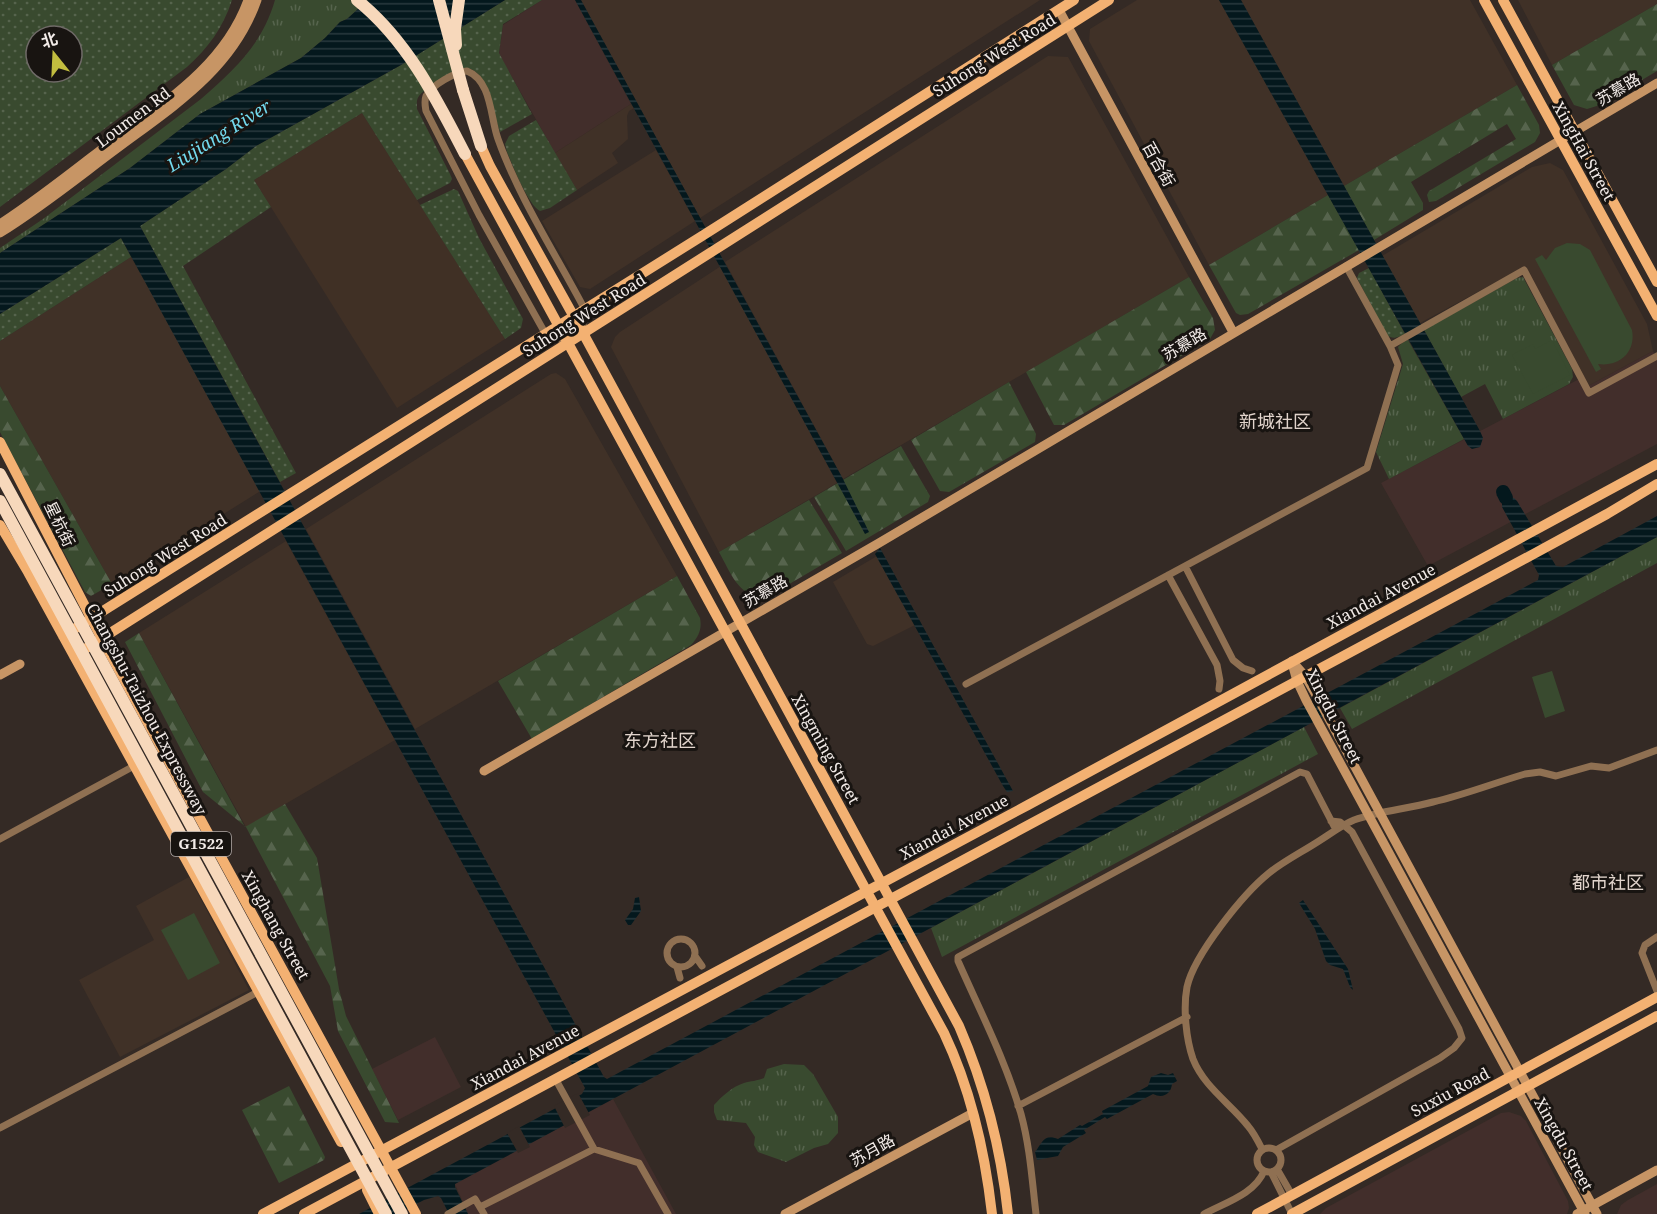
<svg xmlns="http://www.w3.org/2000/svg" width="1657" height="1214" font-family="'Noto Serif','Noto Sans SC',serif">
	<style>
		.commercial { fill: #422e2b }
		.built { fill: #403127 }
		.medical { fill: #403025 }
		.grass { fill: url(#grass-dots); fill-rule: evenodd }
		.forest { fill: url(#forest-firs) }
		.park { fill: url(#park-tufts) }
		.pitch { fill: #394a2f }
		.water { fill: url(#water-rules) }
		.pier { fill: #342a25 }
		.lines { fill: none; stroke-linecap: round; stroke-linejoin: round }
		.river { stroke: #04181d; stroke-width: 14 }
		.street { stroke: #8f7052; stroke-width: 7 }
		.secondary { stroke: #c79565; stroke-width: 9 }
		.primary { stroke: #f3b172; stroke-width: 10 }
		.highway { stroke: #f7d8bb; stroke-width: 12 }
		.highway-bridge { stroke: #f7d8bb; stroke-width: 12 }
		.labels { text-anchor: middle; stroke-width: 6; stroke-linejoin: round; paint-order: stroke }
		.shield { fill: #181411; stroke: #b1aaa8; stroke-width: 1.5 }
		.shield-label { font-size: 15px; font-weight: bold; fill: #f2ebe8 }
		.street-label { font-size: 16px; fill: #f2ebe8; stroke: #181411 }
		.water-label { font-size: 18px; font-style: italic; fill: #72d9ed; stroke: #181411 }
		.neighbourhood-label { font-size: 18px; fill: #e1d4cc; stroke: #181411 }
	</style>
	<defs>
		<pattern id="grass-dots" width="8" height="8" patternUnits="userSpaceOnUse" patternTransform="scale(1.5)"><rect width="8" height="8" fill="#394a2f"/><path d="M2 2h.1M6 6h.1" fill="none" stroke="#56644d" stroke-width="1.8" stroke-linecap="round"/></pattern>
		<pattern id="forest-firs" width="22" height="20" patternUnits="userSpaceOnUse" patternTransform="scale(1.5)"><rect width="22" height="20" fill="#394a2f"/><path d="M5 1l3.5 6h-7zM16 11l3.5 6h-7z" fill="#56644d"/></pattern>
		<pattern id="park-tufts" width="24" height="20" patternUnits="userSpaceOnUse" patternTransform="scale(1.5)"><rect width="24" height="20" fill="#394a2f"/><path d="M3 7l-1-3M5 7V3M7 7l1-3M15 17l-1-3M17 17v-4M19 17l1-3" fill="none" stroke="#56644d"/></pattern>
		<pattern id="water-rules" width="6" height="5" patternUnits="userSpaceOnUse" patternTransform="scale(1.5)"><rect width="6" height="5" fill="#04181d"/><path d="M0 2.5h6" fill="none" stroke="#293a3e"/></pattern>
	</defs>
	<rect width="100%" height="100%" fill="#342a25"/>
	<!-- commercial -->
	<path class="commercial" d="M 542,0 L 575,0 L 631,104 L 555,153 L 499,54 L 503,25 Z
		M 1653,351 L 1657,359 L 1657,444 L 1428,566 L 1381,483 L 1583,377 L 1588,386 Z
		M 435,1037 L 461,1087 L 398,1120 L 372,1069 Z
		M 613,1099 L 676,1214 L 468,1214 L 455,1184 Z
		M 1509,1112 L 1521,1116 L 1526,1121 L 1568,1201 L 1569,1208 L 1567,1214 L 1320,1214 L 1326,1208 L 1501,1113 Z
		M 1657,1184 L 1657,1214 L 1617,1214 L 1621,1205 L 1628,1200 Z"/>
	<!-- built -->
	<path class="built" d="M 581,0 L 1040,0 L 700,218 Z
		M 1137,0 L 1219,0 L 1328,195 L 1209,265 L 1089,41 L 1090,29 Z
		M 1241,0 L 1470,0 L 1517,85 L 1344,186 Z
		M 1518,0 L 1657,0 L 1657,4 L 1552,65 Z
		M 1048,56 L 1068,57 L 1189,277 L 843,479 L 725,262 Z
		M 631,104 L 634,108 L 629,111 L 627,116 L 628,139 L 612,153 L 618,163 L 577,190 L 555,153 Z
		M 656,150 L 695,221 L 590,289 L 580,287 L 542,221 Z
		M 1550,163 L 1563,170 L 1647,324 L 1653,351 L 1588,386 L 1526,266 L 1420,323 L 1382,256 L 1532,167 Z
		M 131,257 L 265,488 L 112,584 L 0,386 L 0,341 Z
		M 721,266 L 837,483 L 719,552 L 611,347 L 615,337 L 620,332 Z
		M 556,373 L 565,379 L 677,576 L 415,729 L 306,529 L 551,374 Z
		M 286,541 L 395,740 L 246,827 L 139,633 Z
		M 877,556 L 915,625 L 873,646 L 867,644 L 833,582 Z
		M 189,877 L 249,990 L 120,1057 L 79,980 L 154,940 L 136,906 Z"/>
	<!-- medical -->
	<path class="medical" d="M 362,113 L 505,339 L 397,408 L 254,180 Z"/>
	<!-- grass -->
	<path class="grass" d="M 0,0 L 232,0 C 223,28 208,48 187,67 L 0,207 ZM 36,36 L 72,36 L 72,72 L 36,72 Z
		M 505,0 L 542,0 L 503,24 L 499,53 L 532,114 L 500,132 L 483,80 C 479,74 472,67 464,68 C 456,69 424,89 419,96 C 416,100 417,104 417,109 L 450,174 L 452,179 L 450,183 L 417,200 L 362,113 L 254,180 L 271,207 L 183,266 L 296,473 L 280,482 L 140,226 L 226,169 L 256,146 L 401,65 Z
		M 536,120 L 577,190 L 550,208 L 540,211 C 528,205 513,166 507,152 L 505,144 L 509,136 Z
		M 454,189 L 458,191 L 479,238 L 523,319 L 521,328 L 505,339 L 420,205 Z
		M 121,238 L 131,257 L 0,341 L 0,314 Z
		M 1369,268 L 1405,334 C 1399,337 1393,340 1387,335 L 1357,278 L 1359,273 Z"/>
	<!-- forest -->
	<path class="forest" d="M 1657,4 L 1657,71 L 1600,105 L 1587,109 L 1574,105 L 1552,65 Z
		M 1517,85 L 1539,125 L 1540,133 L 1535,142 L 1436,201 L 1429,202 L 1427,195 L 1429,191 L 1516,139 L 1507,124 L 1411,182 L 1423,203 L 1423,210 L 1374,240 L 1344,186 Z
		M 1328,195 L 1359,250 L 1248,314 L 1240,315 L 1236,313 L 1209,265 Z
		M 1189,277 L 1213,318 L 1215,330 L 1210,339 L 1064,425 L 1054,425 L 1026,372 Z
		M 1009,382 L 1036,434 L 1035,442 L 949,492 L 940,491 L 911,440 Z
		M 0,386 L 112,584 L 91,596 L 85,592 L 0,432 Z
		M 901,446 L 930,496 L 928,502 L 846,551 L 814,497 Z
		M 809,500 L 842,553 L 774,593 C 741,604 733,577 719,552 Z
		M 677,576 L 700,618 C 702,629 699,636 691,645 L 532,739 L 498,681 Z
		M 139,633 L 245,827 L 285,804 L 317,858 L 339,989 L 346,1016 L 399,1123 L 385,1122 L 338,1031 L 330,986 L 246,827 L 203,792 L 125,642 Z
		M 289,1086 L 325,1157 L 324,1160 L 279,1183 L 242,1110 Z"/>
	<!-- park -->
	<path class="park" d="M 275,0 L 368,0 L 347,19 L 340,22 L 325,38 L 301,58 L 200,114 L 130,168 L 0,253 L 0,248 L 43,219 L 201,99 C 235,69 262,45 275,0 Z
		M 1523,277 L 1572,369 L 1573,377 L 1569,384 L 1503,419 L 1485,384 L 1461,397 L 1424,330 L 1517,278 Z
		M 1408,340 L 1464,439 L 1389,479 L 1376,452 L 1403,364 L 1398,347 L 1402,343 Z
		M 1657,537 L 1657,563 L 1352,729 L 1340,708 Z
		M 1304,727 L 1318,754 L 942,957 L 931,928 Z
		M 784,1064 L 804,1065 L 813,1074 L 838,1117 L 838,1133 L 828,1144 L 814,1148 L 786,1162 L 758,1152 L 754,1145 L 755,1137 L 746,1123 L 717,1120 L 714,1112 L 714,1105 C 722,1096 732,1087 744,1083 C 751,1081 757,1081 764,1078 L 767,1069 Z"/>
	<!-- pitch -->
	<path class="pitch" d="M 1567,243 L 1580,244 L 1590,250 L 1632,330 C 1636,352 1620,367 1598,364 L 1601,369 L 1596,372 L 1535,259 L 1542,255 L 1546,260 L 1555,248 Z
		M 1552,340 L 1570,375 L 1533,394 L 1512,355 L 1533,344 L 1535,349 Z
		M 1552,671 L 1565,711 L 1545,718 L 1532,677 Z
		M 194,913 L 220,963 L 188,980 L 161,930 Z"/>
	<!-- water -->
	<path class="water" d="M 368,0 L 505,0 L 401,65 L 256,146 L 226,169 L 140,226 L 604,1077 L 607,1079 L 1538,580 L 1539,575 L 1502,507 L 1502,503 L 1506,498 L 1514,498 L 1517,501 L 1556,566 L 1563,567 L 1657,516 L 1657,537 L 455,1184 L 455,1187 L 468,1214 L 449,1214 L 441,1198 L 438,1196 L 424,1200 L 397,1214 L 359,1214 L 582,1094 L 585,1088 L 121,238 L 0,314 L 0,253 L 130,168 L 200,114 L 301,58 L 325,38 L 340,22 L 347,19 Z
		M 575,0 L 581,0 L 843,479 L 869,532 L 865,534 Z
		M 1219,0 L 1241,0 L 1480,431 L 1483,438 L 1480,447 L 1472,449 L 1468,446 Z
		M 880,548 L 1013,791 L 1007,792 L 1003,786 L 875,554 Z
		M 639,897 L 641,911 L 631,925 L 628,925 L 625,920 L 633,909 L 635,898 Z
		M 1303,900 L 1348,969 L 1353,990 L 1350,987 L 1343,969 L 1330,965 L 1326,961 L 1315,929 L 1299,903 Z
		M 1161,1073 L 1168,1075 L 1173,1073 L 1177,1081 L 1172,1084 C 1171,1094 1163,1099 1153,1094 L 1107,1119 L 1105,1117 L 1084,1130 L 1086,1133 L 1063,1147 L 1058,1156 L 1037,1160 L 1035,1152 C 1042,1143 1044,1133 1058,1139 L 1080,1125 L 1082,1126 L 1103,1114 L 1102,1111 L 1148,1086 L 1151,1077 Z"/>
	<!-- pier -->
	<path class="pier" d="M 578,1093 L 590,1115 L 565,1128 L 554,1106 Z
		M 519,1126 L 530,1147 L 518,1153 L 507,1133 Z"/>
	<g class="lines">
		<!-- river -->
		<path class="river" d="M 1503,492 L 1506,498"/>
		<!-- street -->
		<path class="street" d="M 567,342 L 545,333 L 479,215 L 426,111 C 425,105 424,101 426,96 C 432,85 455,72 467,71 C 492,81 490,117 498,139 C 519,198 555,253 584,308 L 583,330
			M 1390,346 L 1524,270 L 1589,393 L 1657,356
			M 1185,566 L 1233,660 L 1243,668 L 1252,671
			M 1168,575 L 1217,665 L 1220,681 L 1219,689
			M 966,684 L 1367,468 L 1398,365 L 1390,346 L 1346,266
			M 0,839 L 134,766
			M 1657,937 L 1645,945 L 1642,953 L 1657,991
			M667 953a14 14 0 1 1 28 0a14 14 0 1 1-28 0Z
			M 695,956 L 702,966
			M 677,967 L 680,978
			M 556,1080 L 594,1149
			M 1018,1106 L 1187,1017
			M 0,1128 L 258,992
			M1257 1160a12 12 0 1 1 24 0a12 12 0 1 1-24 0Z
			M 1262,1149 C 1258,1141 1254,1133 1248,1126 C 1231,1104 1204,1087 1193,1059 C 1186,1039 1183,1008 1187,987 C 1194,955 1243,894 1269,873 C 1284,861 1302,852 1319,841 C 1330,834 1342,825 1354,820 C 1380,811 1407,809 1433,802 C 1464,795 1494,783 1525,774 L 1540,772 L 1556,776 L 1591,766 L 1609,768 L 1657,750
			M 1276,1150 L 1440,1058 L 1454,1048 L 1462,1038 L 1459,1029 L 1352,832 L 1340,822 L 1331,821
			M 1277,1169 L 1292,1195
			M 1271,1172 L 1292,1214
			M 480,1207 L 594,1149 L 639,1163 L 668,1214
			M 448,1214 L 475,1199 L 484,1214
			M 1036,1214 C 1032,1180 1030,1147 1021,1114 C 1006,1061 980,1011 958,961 L 958,957 L 1300,772 L 1307,774 L 1336,830
			M 1204,1214 C 1224,1203 1255,1194 1264,1171"/>
		<!-- secondary -->
		<path class="secondary" d="M 1059,10 L 1233,332
			M 0,224 C 37,200 72,172 107,145 C 162,104 224,67 248,0
			M 0,233 C 39,209 75,180 111,153 C 169,109 232,72 257,0
			M 1292,661 L 1305,676 L 1316,695 L 1597,1214
			M 1292,663 L 1297,681 L 1306,700 L 1585,1214
			M 0,675 L 20,664
			M 484,771 L 879,543 L 1657,83
			M 785,1214 L 973,1113
			M 1577,1214 L 1657,1170"/>
		<!-- primary -->
		<path class="primary" d="M 1484,0 L 1657,316
			M 1503,0 L 1657,282
			M 481,146 L 490,166 L 583,333 L 959,1026 C 985,1086 1001,1149 1008,1214
			M 465,154 L 944,1033 C 971,1090 985,1152 992,1214
			M 0,442 L 102,639 L 416,1214
			M 0,525 L 28,572 L 341,1142
			M 63,636 L 702,236 L 1074,0
			M 74,656 L 1109,0
			M 367,1190 L 379,1214
			M 263,1214 L 1028,805 L 1657,464
			M 304,1214 L 1526,558 L 1607,514 L 1657,484
			M 1257,1214 L 1657,997
			M 1292,1214 L 1657,1016"/>
		<!-- highway -->
		<path class="highway" d="M 463,90 L 481,146"/>
		<!-- highway-bridge -->
		<path class="highway-bridge" d="M 357,0 C 407,40 436,98 465,154
			M 439,0 L 463,90
			M 456,45 L 455,29 L 459,0
			M 0,474 L 402,1214
			M 0,501 L 386,1214"/>
	</g>
	<g class="labels">
		<!-- shield labels -->
		<rect class="shield" x="171" y="832" width="60" height="24" rx="4.5"/>
		<g class="shield-label">
			<text x="201" y="849">G1522</text>
		</g>
		<!-- street labels -->
		<g class="street-label">
			<text transform="translate(994 55) rotate(-32)" y="6">Suhong West Road</text>
			<text transform="translate(1618 89) rotate(-30)" y="6">苏慕路</text>
			<text transform="translate(133 117) rotate(-37)" y="6">Loumen Rd</text>
			<text transform="translate(1584 151) rotate(61)" y="6">XingHai Street</text>
			<text transform="translate(1159 164) rotate(61)" y="6">百合街</text>
			<text transform="translate(584 315) rotate(-32)" y="6">Suhong West Road</text>
			<text transform="translate(1184 344) rotate(-31)" y="6">苏慕路</text>
			<text transform="translate(60 524) rotate(64)" y="6">星杭街</text>
			<text transform="translate(165 555) rotate(-32)" y="6">Suhong West Road</text>
			<text transform="translate(765 591) rotate(-30)" y="6">苏慕路</text>
			<text transform="translate(1381 596) rotate(-28)" y="6">Xiandai Avenue</text>
			<text transform="translate(147 709) rotate(62)" y="6">Changshu-Taizhou Expressway</text>
			<text transform="translate(1334 716) rotate(63)" y="6">Xingdu Street</text>
			<text transform="translate(826 749) rotate(61)" y="6">Xingming Street</text>
			<text transform="translate(954 827) rotate(-28)" y="6">Xiandai Avenue</text>
			<text transform="translate(276 925) rotate(61)" y="6">Xinghang Street</text>
			<text transform="translate(525 1057) rotate(-28)" y="6">Xiandai Avenue</text>
			<text transform="translate(1450 1092) rotate(-28)" y="6">Suxiu Road</text>
			<text transform="translate(1564 1144) rotate(61)" y="6">Xingdu Street</text>
			<text transform="translate(872 1150) rotate(-29)" y="6">苏月路</text>
		</g>
		<!-- water labels -->
		<g class="water-label">
			<text transform="translate(219 136) rotate(-32)" y="6">Liujiang River</text>
		</g>
		<!-- neighbourhood labels -->
		<g class="neighbourhood-label">
			<text x="1275" y="428">新城社区</text>
			<text x="660" y="747">东方社区</text>
			<text x="1608" y="889">都市社区</text>
		</g>
	</g>
	<!-- north arrow -->
	<g transform="translate(54 54) rotate(342)"><circle r="28" fill="#181411" stroke="#6f6a67" stroke-width="1.5"/>
	<path d="M0-4.5L10 22L0 15L-10 22Z" fill="#c2bd3f"/>
	<text y="-9" font-size="16" font-weight="bold" text-anchor="middle" fill="#f2ebe8">北</text>
	</g>
</svg>
